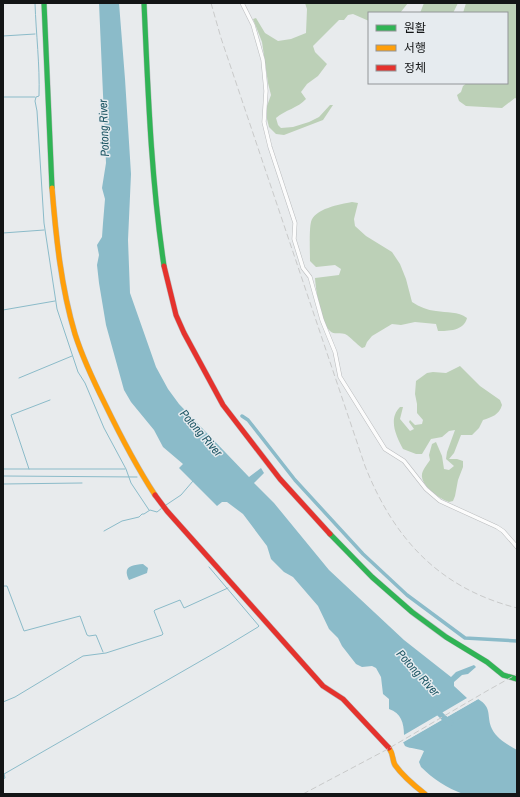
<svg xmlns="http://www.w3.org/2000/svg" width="520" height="797" font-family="'Archivo Narrow','Noto Sans KR',sans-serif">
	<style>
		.forest { fill: #bcd0b7 }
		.water { fill: #8bbbc9 }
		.pier { fill: #e8ebed }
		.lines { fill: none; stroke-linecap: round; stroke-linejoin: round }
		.stream { stroke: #8bbbc9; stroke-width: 1 }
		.canal { stroke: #8bbbc9; stroke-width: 3.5 }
		.river { stroke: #8bbbc9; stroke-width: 6 }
		.street-casing { stroke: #babcbe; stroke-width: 4.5 }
		.fast-casing { stroke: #babcbe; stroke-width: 6 }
		.slow-casing { stroke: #babcbe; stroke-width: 6 }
		.jam-casing { stroke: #babcbe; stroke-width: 6 }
		.street { stroke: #fcfcfc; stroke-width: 3.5 }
		.fast { stroke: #30b455; stroke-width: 5 }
		.slow { stroke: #ff9f0a; stroke-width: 5 }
		.jam { stroke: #e5322d; stroke-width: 5 }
		.rail { stroke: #c9caca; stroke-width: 1; stroke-dasharray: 6 3; stroke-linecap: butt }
		.labels { text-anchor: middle; stroke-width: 3; stroke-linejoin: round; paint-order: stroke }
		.water-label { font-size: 12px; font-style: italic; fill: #1e5765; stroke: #e6ebef }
	</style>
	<rect width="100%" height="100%" fill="#e8ebed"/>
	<!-- forest -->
	<path class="forest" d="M 305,3 L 408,3 L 400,13 L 369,13 L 369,21 L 353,14 L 348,15 L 344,20 L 339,20 L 313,46 L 315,52 L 327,64 L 318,76 L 307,84 L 301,92 L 306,99 C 298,108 285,110 276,118 L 278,125 L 281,128 L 293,127 L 309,122 L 319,117 L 330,105 L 333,105 L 323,120 L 284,135 L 276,134 L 269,127 L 267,119 L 267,106 L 271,95 L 268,83 L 262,42 L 253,19 L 256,18 L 265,33 L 278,41 L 291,39 L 306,33 L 307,9 Z
		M 424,3 L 458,3 L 453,13 L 420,13 Z
		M 466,3 L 517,3 L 517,99 L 515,98 L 502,108 L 466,106 L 459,101 L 457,95 L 461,92 L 463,86 L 467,83 L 507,83 L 507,13 L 463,13 Z
		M 352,202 L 358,203 L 354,219 L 355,226 L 366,236 L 392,252 L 400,264 L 406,279 L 412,302 C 420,307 427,310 436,311 C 447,313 458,311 467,318 C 464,331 448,331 438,331 L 436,324 L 415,322 L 401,325 L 392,324 L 372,336 L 367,342 L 365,347 L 362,348 C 356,344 351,337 345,334 C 340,332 334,335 330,331 C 320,322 316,291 315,278 L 339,275 L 341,269 L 335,265 L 316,267 L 310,261 C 310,252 309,230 311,222 C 314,209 340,204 352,202 Z
		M 460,366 L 480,386 L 500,400 L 502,405 C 499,415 492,417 483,420 L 479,428 L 472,435 L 461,435 L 454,453 L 449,459 L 457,459 L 463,461 L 463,467 L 458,480 L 455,496 L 453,501 L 449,502 C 440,499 423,487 422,477 C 421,471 427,465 430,460 L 429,455 L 432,444 L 436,442 L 442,456 L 444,469 L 449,470 L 454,466 L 446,459 L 447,452 L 455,430 L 449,431 L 442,437 L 431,439 L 422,454 L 416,454 L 403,449 C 396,436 388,419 400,407 L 403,407 L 400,419 L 410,431 L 414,429 L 409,422 L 410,420 L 415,425 L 422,424 L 423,420 L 417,413 L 417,404 L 415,394 L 416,381 L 427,373 L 433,372 L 446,373 Z"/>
	<!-- water -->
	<path class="water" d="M 99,3 L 119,3 L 125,79 L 131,174 L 128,240 L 130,293 L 156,367 L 168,389 L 179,404 L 249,477 L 261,468 L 264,473 L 254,483 L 274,503 L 329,570 L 404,640 L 451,677 L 456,672 L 474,665 L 476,667 L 468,674 L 462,675 L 454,682 L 454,686 L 467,698 L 404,735 C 404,723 401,713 389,709 L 389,699 L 383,694 L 381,677 L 376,668 L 372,666 L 362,667 L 356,664 L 342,646 L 338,638 L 329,629 L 318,606 L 293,577 L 284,572 L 271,559 L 267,546 L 243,514 L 227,502 L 222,502 L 217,506 L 179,468 L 183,464 L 163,447 L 154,430 L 131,402 L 124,390 L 106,325 L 99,283 L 97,265 L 99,255 L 97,245 L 102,237 L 103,223 L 105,199 L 102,188 L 106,163 Z
		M 143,564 L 148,568 L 147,573 L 129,580 C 122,566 132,565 143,564 Z
		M 478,699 C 493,708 486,716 492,729 C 497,739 508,745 517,750 L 517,794 L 463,794 C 447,788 433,779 421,767 L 419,762 L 424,751 C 417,748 411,749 405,746 L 403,742 Z"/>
	<!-- pier -->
	<path class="pier" d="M 477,697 L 480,698 L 402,743 L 402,741 Z"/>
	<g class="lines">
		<!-- stream -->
		<path class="stream" d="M 35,3 C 36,34 40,65 39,96 L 36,97 L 35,101 L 37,111 L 44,223 L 57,309 L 78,372 L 85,383 L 104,428 L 126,469 L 131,483 L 149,510
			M 3,36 L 35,34
			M 3,97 L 35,97
			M 3,233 L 44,230
			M 3,310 L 55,301
			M 19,378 L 72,356
			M 3,469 L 125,469
			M 29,469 L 11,415 L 50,400
			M 3,476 L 137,477
			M 3,484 L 82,483
			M 166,505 L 181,495 L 193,481
			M 104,531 L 122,521 L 139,517 L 142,514 L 144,514 L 150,510 L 157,512 L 162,508
			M 3,586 L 7,586 L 24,631 L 80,616 L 87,635 L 89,636 L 96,635 L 103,652
			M 3,702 L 15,697 L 83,656 L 106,653 L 162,635 L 163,634 L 154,611 L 155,610 L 180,600 L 184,608 L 228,588
			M 3,779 L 5,778 L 4,774 L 225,647 L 258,627 L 259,626 L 209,567"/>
		<!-- canal -->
		<path class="canal" d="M 242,416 L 248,420 L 295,480 L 363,554 L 407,595 L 465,638 L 517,641"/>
		<!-- river -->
		<path class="river" d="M 435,709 L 443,717 L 450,723"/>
		<!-- street casing -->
		<g class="street-casing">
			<path id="street" d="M 242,3 L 253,25 L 263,60 L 266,91 L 264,122 L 270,147 L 295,223 L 294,239 L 303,268 L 310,277 L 322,320 L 335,352 L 340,377 L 385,449 L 404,461 L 426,489 L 440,501 L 497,527 L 503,531 L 517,547"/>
		</g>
		<!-- fast casing -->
		<g class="fast-casing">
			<path id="fast" d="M 44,3 L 52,188
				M 144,3 C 148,91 151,179 164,266
				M 330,534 L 372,577 L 412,612 L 446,637 L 487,662 L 503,675 L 517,679"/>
		</g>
		<!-- slow casing -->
		<g class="slow-casing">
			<path id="slow" d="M 52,188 C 56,237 61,287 75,334 C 83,359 94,382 105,404 C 120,435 136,466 155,495
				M 389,748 C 394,755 392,760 395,765 C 402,775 416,787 425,794"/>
		</g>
		<!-- jam casing -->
		<g class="jam-casing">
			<path id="jam" d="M 164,266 L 176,315 L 184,333 L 223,405 L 280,479 L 330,534
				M 155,495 L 167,511 L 323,686 L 343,699 L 389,748"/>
		</g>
		<!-- street -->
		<use href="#street" class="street"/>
		<!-- fast -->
		<use href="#fast" class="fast"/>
		<!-- slow -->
		<use href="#slow" class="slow"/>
		<!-- jam -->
		<use href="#jam" class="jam"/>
		<!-- rail -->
		<path class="rail" d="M 211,3 L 221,38 L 365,466 C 394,539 439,588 517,608
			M 303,794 L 386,750 L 485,692 L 517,674"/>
	</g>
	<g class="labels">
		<!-- water labels -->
		<g class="water-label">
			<text transform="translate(104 128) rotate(-92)" y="4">Potong River</text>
			<text transform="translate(201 433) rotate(49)" y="4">Potong River</text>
			<text transform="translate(418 673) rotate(48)" y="4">Potong River</text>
		</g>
	</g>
	<!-- border -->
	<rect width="520" height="797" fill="none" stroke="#131516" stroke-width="8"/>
	<!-- legend -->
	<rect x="368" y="12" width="140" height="72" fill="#e6ebef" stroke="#929598"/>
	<rect x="376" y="25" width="20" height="6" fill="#30b455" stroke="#929598"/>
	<text x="404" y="32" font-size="12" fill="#131516">원활</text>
	<rect x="376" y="45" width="20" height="6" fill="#ff9f0a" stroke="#929598"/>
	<text x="404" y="52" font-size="12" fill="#131516">서행</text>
	<rect x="376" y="65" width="20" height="6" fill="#e5322d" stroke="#929598"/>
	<text x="404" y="72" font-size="12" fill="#131516">정체</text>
</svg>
